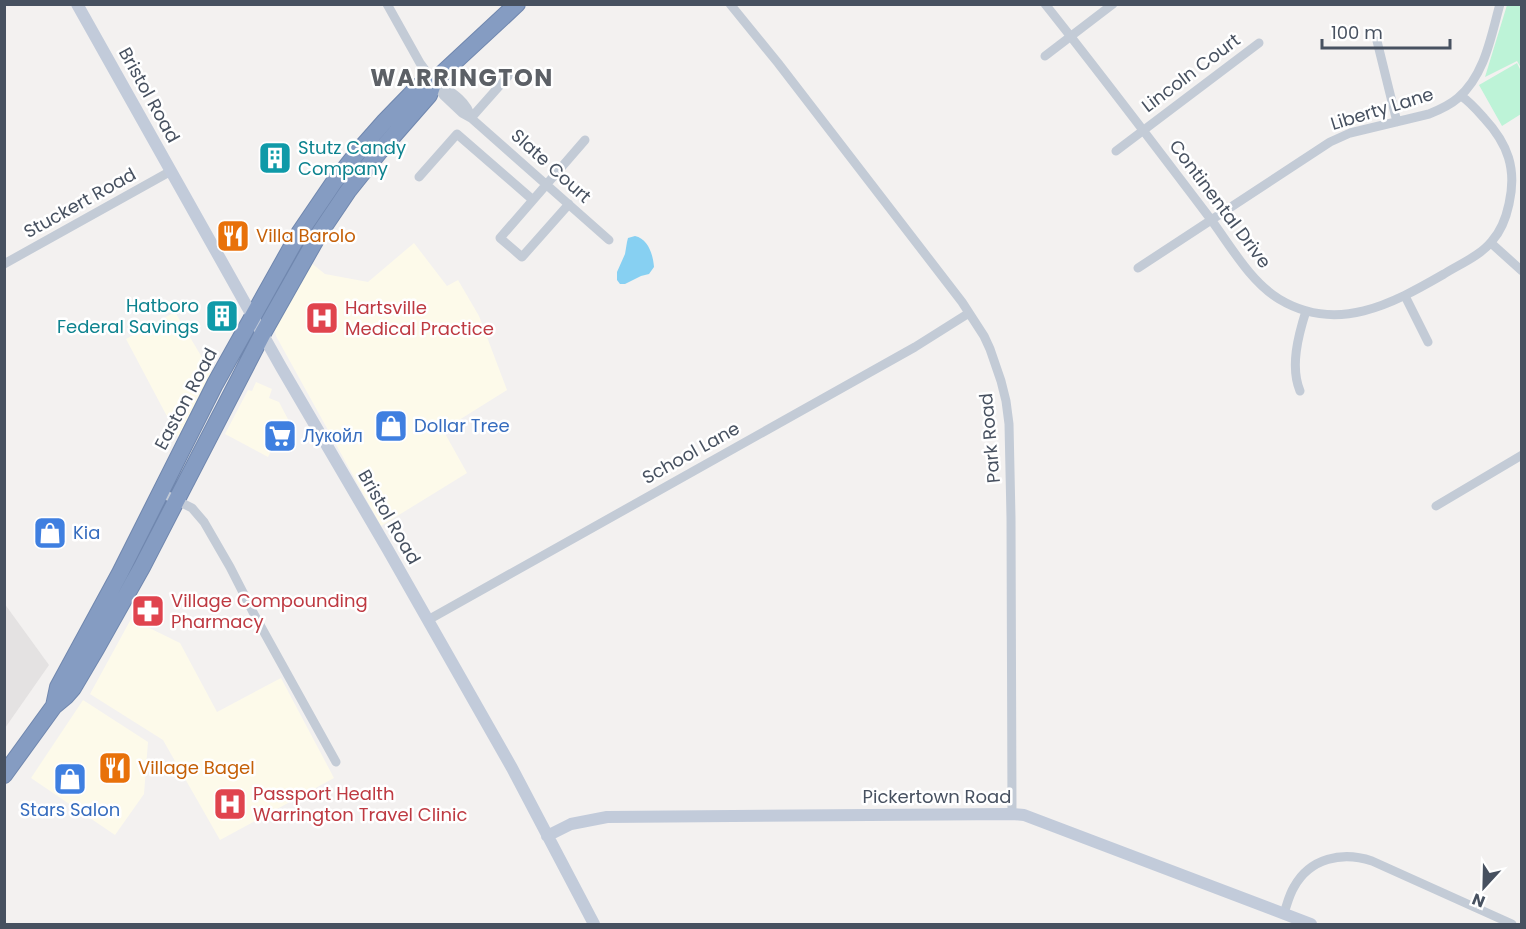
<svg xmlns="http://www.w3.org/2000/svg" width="1526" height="929" font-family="Poppins,sans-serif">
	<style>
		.commercial { fill: #fdfaea }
		.education { fill: #e4e2e2 }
		.green { fill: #bdf3d7 }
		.water { fill: #87d0f2 }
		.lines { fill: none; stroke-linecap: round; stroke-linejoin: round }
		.highway-casing { stroke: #7087ae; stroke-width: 18 }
		.street { stroke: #c3cbd6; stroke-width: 9 }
		.secondary { stroke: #c2cbda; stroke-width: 12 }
		.highway { stroke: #859cc2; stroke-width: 16 }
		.labels { text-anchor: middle; stroke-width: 5; stroke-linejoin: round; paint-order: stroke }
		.street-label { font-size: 18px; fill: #475160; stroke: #fff }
		.culture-label { font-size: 18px; fill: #0d838f; stroke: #fff; text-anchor: start }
		.food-label { font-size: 18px; fill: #c56008; stroke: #fff; text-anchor: start }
		.health-label { font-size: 18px; fill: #be3a42; stroke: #fff; text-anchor: start }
		.shop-label { font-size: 18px; fill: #366cbe; stroke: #fff; text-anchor: start }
		.district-label { font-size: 24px; font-weight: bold; letter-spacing: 1.5px; fill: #5c6066; stroke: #fff }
	</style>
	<rect width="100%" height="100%" fill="#f3f1f0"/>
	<!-- commercial -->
	<path class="commercial" d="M 414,243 L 447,286 L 458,280 L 479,316 L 507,390 L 443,430 L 467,473 L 381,526 L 276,336 L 274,326 L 310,262 L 325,274 L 368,282 Z
		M 175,312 L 213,376 L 179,439 L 126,339 Z
		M 256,382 L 272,389 L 269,398 L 279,402 L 292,427 L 283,444 L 276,441 L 268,457 L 225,434 L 248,390 L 252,391 Z
		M 131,619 L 180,643 L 217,712 L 281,678 L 334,778 L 220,840 L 163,740 L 90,694 Z
		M 83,700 L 148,742 L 144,794 L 115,835 L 31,778 Z"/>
	<!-- education -->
	<path class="education" d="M 4,603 L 49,665 L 5,728 L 4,728 Z"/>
	<!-- green -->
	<path class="green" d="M 1507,5 L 1521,5 L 1521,68 L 1517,61 L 1485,77 Z
		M 1517,63 L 1521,71 L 1521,114 L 1502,126 L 1479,85 Z"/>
	<!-- water -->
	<path class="water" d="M 635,236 C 648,239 653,254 654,267 L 649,274 L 641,276 L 625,284 L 620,284 L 617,280 L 617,272 L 625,254 L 627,242 L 628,238 Z"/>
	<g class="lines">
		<!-- highway casing -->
		<g class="highway-casing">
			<path id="highway" d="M 54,706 L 58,687 L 120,573 L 215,384 L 300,232 L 334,182 L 362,147 L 385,121 L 419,86 L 434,81 L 517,4
				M 4,775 L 54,706 L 66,696 L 73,688 L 96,649 L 142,567 L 263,333 L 319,234 L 348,191 L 380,151 L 429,95 L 434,81"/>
		</g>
		<!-- street -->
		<path class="street" d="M 387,4 L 420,63 L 444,96 L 462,113 L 471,118 L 609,240
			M 730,4 L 778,63 L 962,302 L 984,336 L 990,349 L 1001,381 L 1006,401 L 1009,424 L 1011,518 L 1012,814
			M 1045,4 C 1100,73 1153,143 1206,213 C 1228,241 1248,280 1279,299 C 1337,334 1392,304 1444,274 C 1460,264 1480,256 1492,241 C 1501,231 1506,218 1509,204 C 1517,169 1508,144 1484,118 C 1477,110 1469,101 1461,96
			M 1377,41 L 1397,122
			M 1045,56 L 1113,4
			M 436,82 C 450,91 468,101 471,118
			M 471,118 L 510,74
			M 1116,151 L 1259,43
			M 419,177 L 457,134 L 533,200
			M 569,204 L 522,257 L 500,238 L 585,140
			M 1491,243 L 1522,271
			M 4,264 L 171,171
			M 1138,268 L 1330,142 L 1350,133 L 1429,114 C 1439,110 1450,105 1458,98 C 1485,75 1491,36 1500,4
			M 1405,296 L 1428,342
			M 1300,391 C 1290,367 1298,336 1306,311
			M 160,492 L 192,508 L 204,522 L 230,567 L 255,616 L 336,762
			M 1436,506 L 1522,455
			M 428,620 L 915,347 L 969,313
			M 1284,913 C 1287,905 1289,895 1294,887 C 1310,858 1342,851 1372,861 L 1512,924"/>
		<!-- secondary -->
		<path class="secondary" d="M 77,4 L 281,367 L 388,550 L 512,768 L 594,924
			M 547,836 L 571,824 L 607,817 L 1012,814 L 1024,815 L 1311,924"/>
		<!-- highway -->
		<use href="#highway" class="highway"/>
	</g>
	<!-- icons -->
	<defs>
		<g id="building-square" transform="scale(1.725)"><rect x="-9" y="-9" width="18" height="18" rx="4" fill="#0f9aa8" stroke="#fff"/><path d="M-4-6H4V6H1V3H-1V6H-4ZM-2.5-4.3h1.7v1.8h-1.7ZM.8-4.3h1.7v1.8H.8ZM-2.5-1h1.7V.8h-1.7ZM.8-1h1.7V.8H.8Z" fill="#fff"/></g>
		<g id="restaurant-square" transform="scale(1.725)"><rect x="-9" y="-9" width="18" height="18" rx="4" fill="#e8710a" stroke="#fff"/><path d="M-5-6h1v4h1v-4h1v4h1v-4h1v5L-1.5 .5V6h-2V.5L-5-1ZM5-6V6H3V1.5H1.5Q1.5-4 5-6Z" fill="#fff"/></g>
		<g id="hospital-square" transform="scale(1.725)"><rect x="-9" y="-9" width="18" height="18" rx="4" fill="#e0444e" stroke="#fff"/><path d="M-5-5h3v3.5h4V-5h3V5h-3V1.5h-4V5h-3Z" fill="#fff"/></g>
		<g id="shop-square" transform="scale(1.725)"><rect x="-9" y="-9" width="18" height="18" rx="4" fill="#3f7fe0" stroke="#fff"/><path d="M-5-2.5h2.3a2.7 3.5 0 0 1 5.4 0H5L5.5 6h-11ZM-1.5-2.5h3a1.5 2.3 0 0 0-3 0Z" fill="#fff"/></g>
		<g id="supermarket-square" transform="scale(1.725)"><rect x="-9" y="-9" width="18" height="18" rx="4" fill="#3f7fe0" stroke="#fff"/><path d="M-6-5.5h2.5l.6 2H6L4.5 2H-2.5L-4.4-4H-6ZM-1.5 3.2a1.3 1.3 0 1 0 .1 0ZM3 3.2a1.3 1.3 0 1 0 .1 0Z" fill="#fff"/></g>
		<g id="pharmacy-square" transform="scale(1.725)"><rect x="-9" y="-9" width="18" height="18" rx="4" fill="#e0444e" stroke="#fff"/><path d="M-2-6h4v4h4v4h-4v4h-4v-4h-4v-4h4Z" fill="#fff"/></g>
	</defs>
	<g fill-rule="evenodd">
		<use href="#building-square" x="275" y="158"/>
		<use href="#restaurant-square" x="233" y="236"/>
		<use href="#building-square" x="222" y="316"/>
		<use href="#hospital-square" x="322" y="318"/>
		<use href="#shop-square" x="391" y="426"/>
		<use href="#supermarket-square" x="280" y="436"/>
		<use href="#shop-square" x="50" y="533"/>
		<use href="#pharmacy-square" x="148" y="611"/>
		<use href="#restaurant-square" x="115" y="768"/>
		<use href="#shop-square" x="70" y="779"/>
		<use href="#hospital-square" x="230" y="804"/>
	</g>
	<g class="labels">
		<!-- street labels -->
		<g class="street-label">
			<text transform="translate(1191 73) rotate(-37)" y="6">Lincoln Court</text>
			<text transform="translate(149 95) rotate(61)" y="6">Bristol Road</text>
			<text transform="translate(1382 109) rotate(-17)" y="6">Liberty Lane</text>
			<text transform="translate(551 166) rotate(42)" y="6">Slate Court</text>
			<text transform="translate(80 203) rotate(-29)" y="6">Stuckert Road</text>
			<text transform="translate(1220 204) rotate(53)" y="6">Continental Drive</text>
			<text transform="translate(186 399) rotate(-62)" y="6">Easton Road</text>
			<text transform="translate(990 438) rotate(-95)" y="6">Park Road</text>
			<text transform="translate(691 453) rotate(-29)" y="6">School Lane</text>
			<text transform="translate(389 517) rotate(60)" y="6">Bristol Road</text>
			<text x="937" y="803">Pickertown Road</text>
		</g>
		<!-- culture labels -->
		<g class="culture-label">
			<text x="298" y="154">Stutz Candy<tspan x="298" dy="21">Company</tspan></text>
			<text x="199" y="312" text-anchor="end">Hatboro<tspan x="199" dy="21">Federal Savings</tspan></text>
		</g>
		<!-- food labels -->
		<g class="food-label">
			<text x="256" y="242">Villa Barolo</text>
			<text x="138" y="774">Village Bagel</text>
		</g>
		<!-- health labels -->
		<g class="health-label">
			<text x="345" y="314">Hartsville<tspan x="345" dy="21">Medical Practice</tspan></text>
			<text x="171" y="607">Village Compounding<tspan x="171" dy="21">Pharmacy</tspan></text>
			<text x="253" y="800">Passport Health<tspan x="253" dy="21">Warrington Travel Clinic</tspan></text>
		</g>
		<!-- shop labels -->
		<g class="shop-label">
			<text x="414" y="432">Dollar Tree</text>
			<text x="303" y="442">Лукойл</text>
			<text x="73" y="539">Kia</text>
			<text x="70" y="816" text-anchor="middle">Stars Salon</text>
		</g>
		<!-- district labels -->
		<g class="district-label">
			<text x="462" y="86">WARRINGTON</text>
		</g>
	</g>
	<!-- border -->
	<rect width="1526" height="929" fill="none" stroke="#475160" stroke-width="12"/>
	<!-- north arrow -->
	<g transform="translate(1484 887) rotate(202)" stroke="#ffffff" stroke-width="4.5" paint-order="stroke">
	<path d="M0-4.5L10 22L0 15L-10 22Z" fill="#475160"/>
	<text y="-9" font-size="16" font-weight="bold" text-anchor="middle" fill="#475160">N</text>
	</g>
	<!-- scale -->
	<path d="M1322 39v9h128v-9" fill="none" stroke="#475160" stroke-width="3"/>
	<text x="1331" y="39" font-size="18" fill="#475160" stroke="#ffffff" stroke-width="4.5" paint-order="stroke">100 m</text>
</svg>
